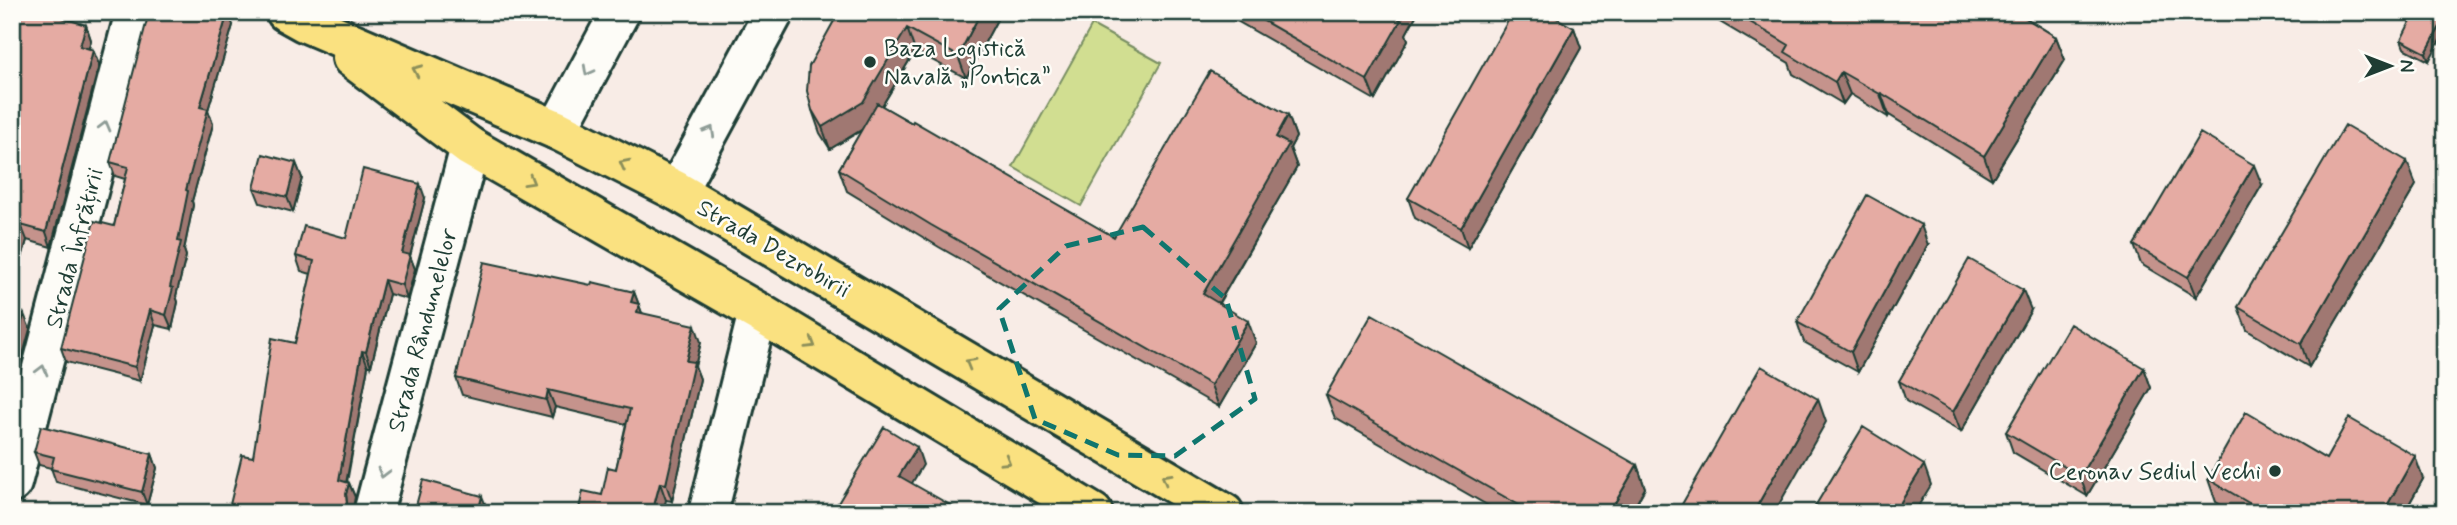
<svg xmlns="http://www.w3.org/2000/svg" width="2457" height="525" font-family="Mynerve,sans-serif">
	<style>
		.green { fill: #d1de91; stroke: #788e62; stroke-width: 2 }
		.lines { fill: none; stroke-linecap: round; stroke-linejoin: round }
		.minor-casing { stroke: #1f3d34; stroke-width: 44 }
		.major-casing { stroke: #1f3d34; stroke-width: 44 }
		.minor { stroke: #fdfcf7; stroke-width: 38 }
		.major { stroke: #fae180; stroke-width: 38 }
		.wall { fill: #c5938c; stroke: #1f3d34; stroke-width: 2 }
		.shaded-wall { fill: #a07872; stroke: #1f3d34; stroke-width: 2 }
		.building { fill: #e5aba3; stroke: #1f3d34; stroke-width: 2 }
		.oneway { stroke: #8c8f5a }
		.oneway2 { stroke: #8e9c96 }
		.marked { fill: none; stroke: #0f766e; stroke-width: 5; stroke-dasharray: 14 9; stroke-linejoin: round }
		.poi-dot { fill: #1f3d34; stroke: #fdfcf7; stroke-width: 2.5 }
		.labels { text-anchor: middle; stroke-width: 5; stroke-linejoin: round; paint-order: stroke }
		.poi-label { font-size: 24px; fill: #1f3d34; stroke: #fdfcf7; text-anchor: start }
		.street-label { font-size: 24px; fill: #1f3d34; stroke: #fdfcf7 }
	</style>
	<rect width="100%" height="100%" fill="#f8ece6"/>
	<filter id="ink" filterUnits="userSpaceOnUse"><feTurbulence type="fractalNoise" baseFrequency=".0143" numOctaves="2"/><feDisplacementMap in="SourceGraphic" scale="14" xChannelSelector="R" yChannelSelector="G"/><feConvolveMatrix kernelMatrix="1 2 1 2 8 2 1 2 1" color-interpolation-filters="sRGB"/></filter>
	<g filter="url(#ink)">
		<!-- green -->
		<path class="green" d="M 1092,25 L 1161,63 L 1081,206 L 1013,167 Z"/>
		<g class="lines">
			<!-- minor casing -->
			<g class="minor-casing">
				<path id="minor" d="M 557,130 L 620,12
					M 677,191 L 774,12
					M 12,483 L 135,12
					M 373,513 L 470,147
					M 708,513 L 758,312"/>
			</g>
			<!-- major casing -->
			<g class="major-casing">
				<path id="major" d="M 286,12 L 304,22 L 557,130 L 677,191 L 1224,513
					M 352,58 L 470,147 L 758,312 L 1093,513"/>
			</g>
			<!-- minor -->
			<use href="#minor" class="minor"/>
			<!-- major -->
			<use href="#major" class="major"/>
		</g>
		<!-- wall -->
		<path class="wall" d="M 12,12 L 74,12 L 72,21 L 86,25 L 91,40 L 89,49 L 93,50 L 99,65 L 51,247 L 27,240 L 12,293 L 12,176 L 20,148 L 12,146 Z
			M 568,12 L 596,12 L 591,21 Z
			M 839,12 L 1001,12 L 966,78 L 915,51 L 882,106 L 1114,237 L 1288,115 L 1296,137 L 1290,148 L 1297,167 L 1219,303 L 1256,343 L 1219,407 L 939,247 L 847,191 L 839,169 L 862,130 L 830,149 L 820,133 L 812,110 Z
			M 1221,12 L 1418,12 L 1406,34 L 1408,40 L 1375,100 Z
			M 1703,12 L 2016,12 L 2056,37 L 2065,60 L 1992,179 L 1889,115 L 1888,117 L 1850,94 L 1843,104 L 1793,74 L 1789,63 Z
			M 2445,17 L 2429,61 L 2404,48 L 2401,40 Z
			M 182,18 L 233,25 L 208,110 L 213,124 L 192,201 L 193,205 L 184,250 L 186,256 L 176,296 L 178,302 L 172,329 L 155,325 L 140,381 L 66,362 L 61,348 L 114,226 L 125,179 L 115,176 L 110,162 Z
			M 1574,28 L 1581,48 L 1468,248 L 1415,218 L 1408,198 Z
			M 296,163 L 302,178 L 293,212 L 260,203 L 254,188 Z
			M 2262,185 L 2196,297 L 2141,264 L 2134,245 Z
			M 2416,185 L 2309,367 L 2247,330 L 2238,307 Z
			M 425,198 L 410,256 L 415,269 L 407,299 L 389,294 L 371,366 L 368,366 L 347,482 L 349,483 L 355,497 L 352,508 L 253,457 L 295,343 L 311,274 L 301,271 L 296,256 L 346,238 Z
			M 1928,245 L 1858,372 L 1804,342 L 1797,322 Z
			M 591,285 L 634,292 L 642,313 L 701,342 L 695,366 L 700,379 L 672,501 L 666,500 L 602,495 L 616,469 L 626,424 L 555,407 L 552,417 L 462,395 L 456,378 Z
			M 2031,310 L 1961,432 L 1906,401 L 1899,381 Z
			M 2144,368 L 2151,388 L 2087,496 L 2013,452 L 2006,432 Z
			M 1326,395 L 1637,465 L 1645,488 L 1631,513 L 1501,513 L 1335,418 Z
			M 34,452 L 152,454 L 157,468 L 147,505 L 56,482 L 51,468 L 39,465 Z
			M 2326,459 L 2423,479 L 2404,513 L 2235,513 L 2216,502 L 2208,479 Z"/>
		<!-- shaded-wall -->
		<path class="shaded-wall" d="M 65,12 L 74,12 L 68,33 L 63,18 Z
			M 228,12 L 233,25 L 208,110 L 213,124 L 192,201 L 193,205 L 184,250 L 186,256 L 176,296 L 178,302 L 172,329 L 166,315 L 170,287 L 200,107 Z
			M 587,12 L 596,12 L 591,21 Z
			M 981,12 L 1001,12 L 966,78 L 958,56 Z
			M 1400,12 L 1418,12 L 1406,34 L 1408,40 L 1375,100 L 1367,80 Z
			M 2445,17 L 2445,31 L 2429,61 L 2426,53 Z
			M 86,25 L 91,40 L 85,61 L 80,46 Z
			M 907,28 L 915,51 L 871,124 L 830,149 L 822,127 Z
			M 1574,28 L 1581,48 L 1468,248 L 1461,228 Z
			M 2056,37 L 2065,60 L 1992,179 L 1984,156 Z
			M 93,50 L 99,65 L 51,247 L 46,232 Z
			M 1841,72 L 1850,94 L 1843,104 L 1835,82 Z
			M 1881,93 L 1889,115 L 1888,117 L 1880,94 Z
			M 1288,115 L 1296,137 L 1290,148 L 1297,167 L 1211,316 L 1203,294 L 1276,137 Z
			M 2407,161 L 2416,185 L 2309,367 L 2301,344 Z
			M 296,163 L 302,178 L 293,212 L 287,197 Z
			M 2254,165 L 2262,185 L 2196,297 L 2188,277 Z
			M 420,184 L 425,198 L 410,256 L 415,269 L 407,299 L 402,285 L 402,253 Z
			M 21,225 L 27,240 L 12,293 L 12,258 Z
			M 1921,225 L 1928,245 L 1858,372 L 1851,352 Z
			M 384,280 L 389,294 L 371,366 L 366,352 Z
			M 2023,290 L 2031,310 L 1961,432 L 1953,412 Z
			M 634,292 L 645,321 L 643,329 L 631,302 Z
			M 150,310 L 155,325 L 140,381 L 135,367 Z
			M 24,314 L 30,329 L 12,395 L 12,360 Z
			M 1248,321 L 1256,343 L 1219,407 L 1211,385 Z
			M 695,325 L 701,342 L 695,366 L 700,379 L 672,501 L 666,484 L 686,361 Z
			M 362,351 L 368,366 L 344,494 L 339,480 Z
			M 2144,368 L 2151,388 L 2087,496 L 2080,476 Z
			M 548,390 L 555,407 L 552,417 L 546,400 Z
			M 1818,399 L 1826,422 L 1774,513 L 1753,513 Z
			M 917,447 L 923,465 L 906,493 L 899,476 Z
			M 152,454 L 157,468 L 147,505 L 142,492 Z
			M 2415,456 L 2423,479 L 2404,513 L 2385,513 L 2384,511 Z
			M 1637,465 L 1645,488 L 1631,513 L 1614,513 L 1612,508 Z
			M 1924,465 L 1931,485 L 1914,513 L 1894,513 Z
			M 349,483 L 355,497 L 352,513 L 349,513 L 347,504 L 346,494 Z
			M 660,483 L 666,500 L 663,513 L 652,513 Z
			M 482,496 L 488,511 L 487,513 L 478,513 Z"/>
		<!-- building -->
		<path class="building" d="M 12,12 L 65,12 L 63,18 L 86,25 L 80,46 L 93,50 L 46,232 L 21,225 L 12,258 L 12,176 L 23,136 L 12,133 Z
			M 149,12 L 162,12 L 182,18 L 184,12 L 195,13 L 195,12 L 228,12 L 200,107 L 208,109 L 186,190 L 188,191 L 178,241 L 181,242 L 170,287 L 173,288 L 166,315 L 150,310 L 135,367 L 61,348 L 94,221 L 114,226 L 128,167 L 110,162 Z
			M 839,12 L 981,12 L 958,56 L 907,28 L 863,102 L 822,127 L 812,110 L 807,91 L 809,66 Z
			M 1248,12 L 1400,12 L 1397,18 L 1401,20 L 1367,80 Z
			M 1513,12 L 1546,12 L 1574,28 L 1461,228 L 1408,198 Z
			M 1733,12 L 2016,12 L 2056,37 L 1984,156 L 1881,93 L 1880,94 L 1841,72 L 1835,82 L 1785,52 L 1789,45 Z
			M 2415,12 L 2435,12 L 2445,17 L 2426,53 L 2401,40 Z
			M 1210,71 L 1288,115 L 1276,137 L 1289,144 L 1203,294 L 1248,321 L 1211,385 L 931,225 L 839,169 L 877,103 L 912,123 L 913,121 L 1114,237 Z
			M 2345,125 L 2407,161 L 2301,344 L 2238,307 Z
			M 2200,133 L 2254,165 L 2188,277 L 2134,245 Z
			M 263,154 L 296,163 L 287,197 L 254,188 Z
			M 363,169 L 420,184 L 402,253 L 410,255 L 402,285 L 384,280 L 366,352 L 362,351 L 339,480 L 349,483 L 346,494 L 347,504 L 349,509 L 349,513 L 228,513 L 242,455 L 253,457 L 272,338 L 295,343 L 314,261 L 296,256 L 304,226 L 346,238 Z
			M 1867,195 L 1921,225 L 1851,352 L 1797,322 Z
			M 1969,259 L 2023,290 L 1953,412 L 1899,381 Z
			M 484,262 L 591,285 L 592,282 L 634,292 L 631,302 L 639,304 L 637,312 L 695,325 L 686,361 L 694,362 L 666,484 L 660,483 L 652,513 L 578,513 L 583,491 L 602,495 L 608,467 L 616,469 L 630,409 L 548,390 L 546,400 L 456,378 Z
			M 12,311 L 24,314 L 12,360 Z
			M 1372,314 L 1637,465 L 1612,508 L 1620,513 L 1533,513 L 1326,395 Z
			M 2070,324 L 2144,368 L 2080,476 L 2006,432 Z
			M 1761,366 L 1818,399 L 1753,513 L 1677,513 Z
			M 2246,412 L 2326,459 L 2349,418 L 2415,456 L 2384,511 L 2387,513 L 2266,513 L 2208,479 Z
			M 41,426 L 152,454 L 142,492 L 51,469 L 54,457 L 34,452 Z
			M 884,427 L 917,447 L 899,476 L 964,513 L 832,513 Z
			M 1863,427 L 1924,465 L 1894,513 L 1811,513 Z
			M 423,480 L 482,496 L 478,513 L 414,513 Z
			M 140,507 L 161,513 L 139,513 Z"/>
		<!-- one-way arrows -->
		<defs><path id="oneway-chevron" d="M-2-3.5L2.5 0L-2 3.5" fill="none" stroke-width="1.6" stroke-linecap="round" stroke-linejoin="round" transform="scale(1.75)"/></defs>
		<g class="oneway">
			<use href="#oneway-chevron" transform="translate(417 70) rotate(-157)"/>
			<use href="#oneway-chevron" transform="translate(624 164) rotate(-153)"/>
			<use href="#oneway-chevron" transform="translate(530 181) rotate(30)"/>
			<use href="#oneway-chevron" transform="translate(811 344) rotate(31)"/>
			<use href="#oneway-chevron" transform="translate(970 363) rotate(-150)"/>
			<use href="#oneway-chevron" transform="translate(1006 461) rotate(31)"/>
			<use href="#oneway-chevron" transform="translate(1166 478) rotate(-150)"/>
		</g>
		<g class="oneway2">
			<use href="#oneway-chevron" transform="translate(588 71) rotate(118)"/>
			<use href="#oneway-chevron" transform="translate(105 126) rotate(-75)"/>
			<use href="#oneway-chevron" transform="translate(710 131) rotate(-61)"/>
			<use href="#oneway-chevron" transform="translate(42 370) rotate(-75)"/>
			<use href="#oneway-chevron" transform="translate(383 473) rotate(105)"/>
		</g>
	</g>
	<!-- marked area -->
	<path class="marked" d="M 1143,227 L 1226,299 L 1255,399 L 1175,456 L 1118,455 L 1035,419 L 999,309 L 1066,246 Z"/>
	<!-- markers -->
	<g class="poi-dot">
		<circle cx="870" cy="62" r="7"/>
		<circle cx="2275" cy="471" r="7"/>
	</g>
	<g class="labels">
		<!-- poi labels -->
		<g class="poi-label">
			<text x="884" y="56">Baza Logistică<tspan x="884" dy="28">Navală „Pontica”</tspan></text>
			<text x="2261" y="479" text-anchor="end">Ceronav Sediul Vechi</text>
		</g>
		<!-- street labels -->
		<g class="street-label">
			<text transform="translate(74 248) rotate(-75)" y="8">Strada Înfrățirii</text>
			<text transform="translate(774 248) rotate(30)" y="8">Strada Dezrobirii</text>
			<text transform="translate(422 330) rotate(-75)" y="8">Strada Rândunelelor</text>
		</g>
	</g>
	<!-- margin -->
	<rect width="2457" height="525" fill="none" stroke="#fdfcf7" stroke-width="42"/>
	<rect x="21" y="21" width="2415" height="483" fill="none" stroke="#1f3d34" stroke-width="2.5" filter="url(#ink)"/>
	<!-- north arrow -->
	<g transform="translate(2390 66) rotate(90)" stroke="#fdfcf7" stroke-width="5" paint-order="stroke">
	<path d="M0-5L12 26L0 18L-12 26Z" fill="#1f3d34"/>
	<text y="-10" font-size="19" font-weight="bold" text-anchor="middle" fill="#1f3d34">N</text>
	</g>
</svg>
